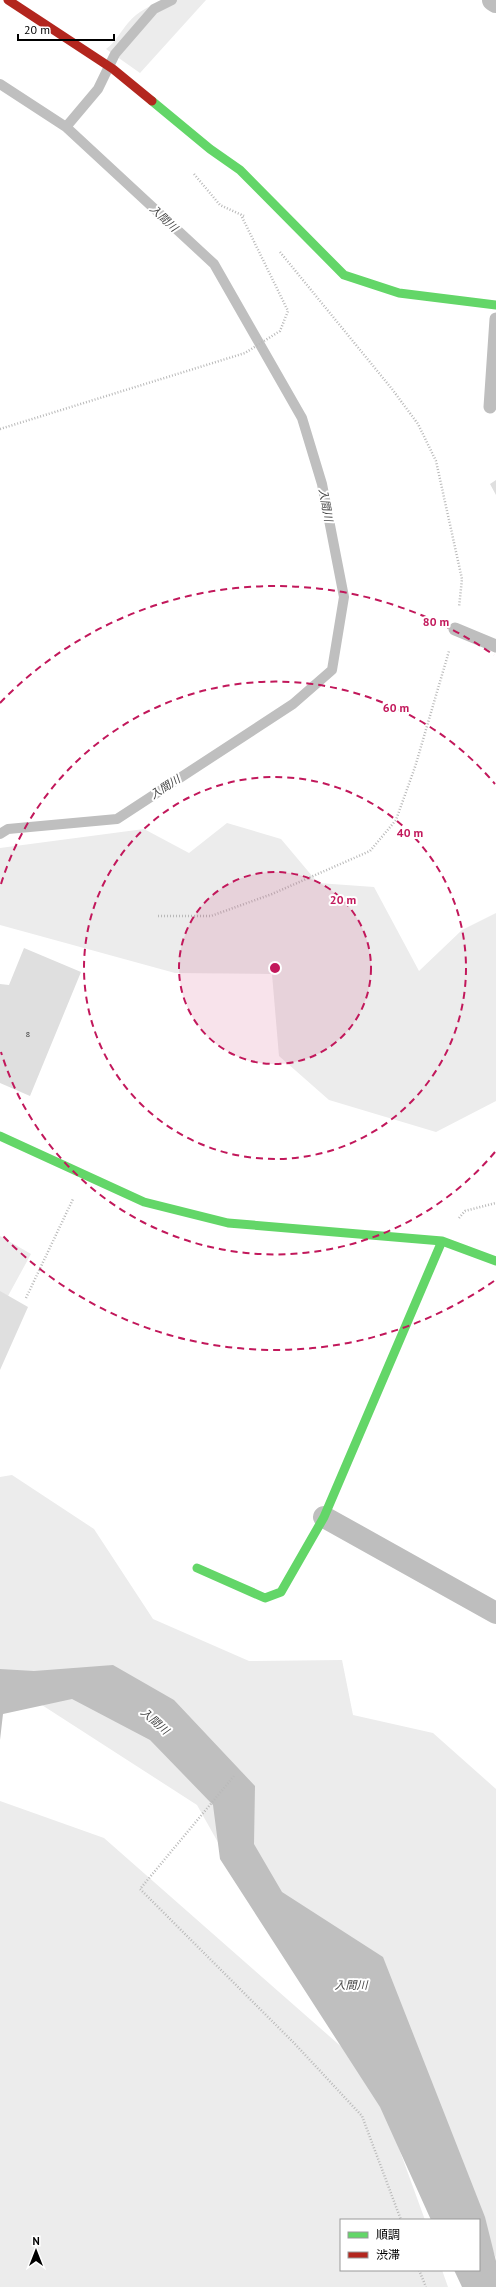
<svg xmlns="http://www.w3.org/2000/svg" width="496" height="2287" font-family="'PT Sans','Noto Sans JP',sans-serif">
	<style>
		.green { fill: #ececec }
		.water { fill: #bfbfbf }
		.lines { fill: none; stroke-linecap: round; stroke-linejoin: round }
		.stream { stroke: #bfbfbf; stroke-width: 10 }
		.building { fill: #dfdfdf }
		.path { stroke: #b9b9b9; stroke-width: 2.5; stroke-dasharray: 1 2; stroke-linecap: butt }
		.lane { stroke: #bebebe; stroke-width: 13 }
		.street { stroke: #bebebe; stroke-width: 22 }
		.fast { stroke: #63d668; stroke-width: 9 }
		.jam { stroke: #b3261e; stroke-width: 9 }
		.ring { fill: none; stroke: #c2185b; stroke-width: 2; stroke-dasharray: 7 5 }
		.labels { text-anchor: middle; stroke-width: 4; stroke-linejoin: round; paint-order: stroke }
		.number-label { font-size: 8px; fill: #383838 }
		.water-label { font-size: 11px; font-style: italic; fill: #444; stroke: #fff }
		.centre { fill: #c2185b; stroke: #fff; stroke-width: 2 }
		.ring-label { font-size: 12px; text-anchor: middle; font-weight: bold; fill: #c2185b; stroke: #fff; stroke-width: 4; stroke-linejoin: round; paint-order: stroke }
	</style>
	<rect width="100%" height="100%" fill="#fff"/>
	<!-- green -->
	<path class="green" d="M 165,0 L 206,0 L 140,73 L 106,49 C 116,42 120,32 128,23 C 138,11 151,5 165,0 Z
		M 227,823 L 281,839 L 318,883 L 374,887 L 419,971 L 462,930 L 496,913 L 496,1101 L 436,1132 L 329,1100 L 279,1056 L 272,974 L 175,973 L 0,925 L 0,848 L 144,829 L 189,853 Z
		M 0,1236 L 31,1254 L 8,1296 L 0,1292 Z
		M 12,1475 L 94,1529 L 153,1619 L 249,1661 L 342,1660 L 353,1715 L 433,1733 L 496,1789 L 496,2258 L 468,2192 L 233,1869 L 197,1805 L 0,1678 L 0,1477 Z
		M 0,1801 L 104,1838 L 353,2057 L 389,2121 L 425,2220 L 341,2220 L 341,2270 L 442,2270 L 448,2287 L 0,2287 Z"/>
	<!-- water -->
	<path class="water" d="M 113,1665 L 174,1700 L 255,1786 L 254,1844 L 282,1892 L 383,1957 L 485,2217 L 496,2261 L 496,2287 L 462,2287 L 454,2270 L 479,2270 L 479,2220 L 431,2220 L 380,2107 L 220,1859 L 213,1805 L 150,1740 L 72,1699 L 3,1714 L 0,1740 L 0,1669 L 34,1671 Z"/>
	<g class="lines">
		<!-- stream -->
		<path class="stream" d="M 0,84 L 66,127 L 214,264 L 302,418 L 322,484 L 344,597 L 332,670 L 293,704 L 117,819 L 8,829 L 0,834
			M 66,127 L 98,89 L 115,54 L 154,9 L 172,0"/>
	</g>
	<!-- building -->
	<path class="building" d="M 496,480 L 496,495 L 490,484 Z
		M 24,948 L 81,972 L 30,1096 L 0,1083 L 0,984 L 9,985 Z
		M 0,1291 L 28,1307 L 0,1370 Z"/>
	<g class="lines">
		<!-- path -->
		<path class="path" d="M 194,174 L 220,205 L 244,216
			M 280,252 L 392,389 L 418,424 L 436,461 L 462,579 L 459,607
			M 0,429 L 245,353 L 280,331 L 288,311 L 241,215
			M 158,916 L 211,916 L 272,894 L 370,851 L 396,820 L 415,767 L 449,651
			M 459,1218 L 465,1211 L 496,1203
			M 26,1298 L 73,1199
			M 234,1776 L 140,1889 L 295,2044 L 362,2116 L 401,2220
			M 419,2270 L 426,2287"/>
		<!-- lane -->
		<path class="lane" d="M 490,407 L 496,319
			M 455,629 L 496,646"/>
		<!-- street -->
		<path class="street" d="M 493,0 L 496,2
			M 324,1517 L 496,1613"/>
		<!-- fast -->
		<path class="fast" d="M 152,101 L 210,149 L 240,170 L 344,275 L 399,293 L 496,305
			M 0,1136 L 144,1202 L 228,1223 L 442,1241 L 496,1261
			M 197,1568 L 265,1598 L 281,1592 L 324,1517 L 442,1241"/>
		<!-- jam -->
		<path class="jam" d="M 8,0 L 113,69 L 152,101"/>
	</g>
	<!-- distance rings -->
	<circle cx="275" cy="968" r="96" fill="#c2185b" fill-opacity=".12"/>
	<g class="ring">
		<circle cx="275" cy="968" r="96"/>
		<circle cx="275" cy="968" r="191"/>
		<path d="M495 1152A287 287 0 0 1 1 1052M1 884A287 287 0 0 1 495 784"/>
		<path d="M494 1281A382 382 0 0 1 0 1233M0 703A382 382 0 0 1 494 655"/>
	</g>
	<g class="labels">
		<!-- number labels -->
		<g class="number-label">
			<text x="28" y="1037">8</text>
		</g>
		<!-- water labels -->
		<g class="water-label">
			<text transform="translate(164 218) rotate(43)" y="4">入間川</text>
			<text transform="translate(326 505) rotate(79)" y="4">入間川</text>
			<text transform="translate(165 787) rotate(-33)" y="4">入間川</text>
			<text transform="translate(155 1721) rotate(41)" y="4">入間川</text>
			<text x="351" y="1989">入間川</text>
		</g>
	</g>
	<circle cx="275" cy="968" r="6" class="centre"/>
	<g class="ring-label">
		<text x="436" y="626">80 m</text>
		<text x="396" y="712">60 m</text>
		<text x="410" y="837">40 m</text>
		<text x="343" y="904">20 m</text>
	</g>
	<!-- legend -->
	<rect x="340" y="2219" width="140" height="52" fill="#ffffff" stroke="#999999"/>
	<rect x="348" y="2232" width="20" height="6" fill="#63d668" stroke="#999999"/>
	<text x="376" y="2239" font-size="12" fill="#000000">順調</text>
	<rect x="348" y="2252" width="20" height="6" fill="#b3261e" stroke="#999999"/>
	<text x="376" y="2259" font-size="12" fill="#000000">渋滞</text>
	<!-- north arrow -->
	<g transform="translate(36 2251)" stroke="#ffffff" stroke-width="3" paint-order="stroke">
	<path d="M0-3L7 15L0 10L-7 15Z" fill="#000000"/>
	<text y="-6" font-size="11" font-weight="bold" text-anchor="middle" fill="#000000">N</text>
	</g>
	<!-- scale -->
	<path d="M18 34v6h96v-6" fill="none" stroke="#000000" stroke-width="2"/>
	<text x="24" y="34" font-size="12" fill="#000000" stroke="#ffffff" stroke-width="3" paint-order="stroke">20 m</text>
</svg>
